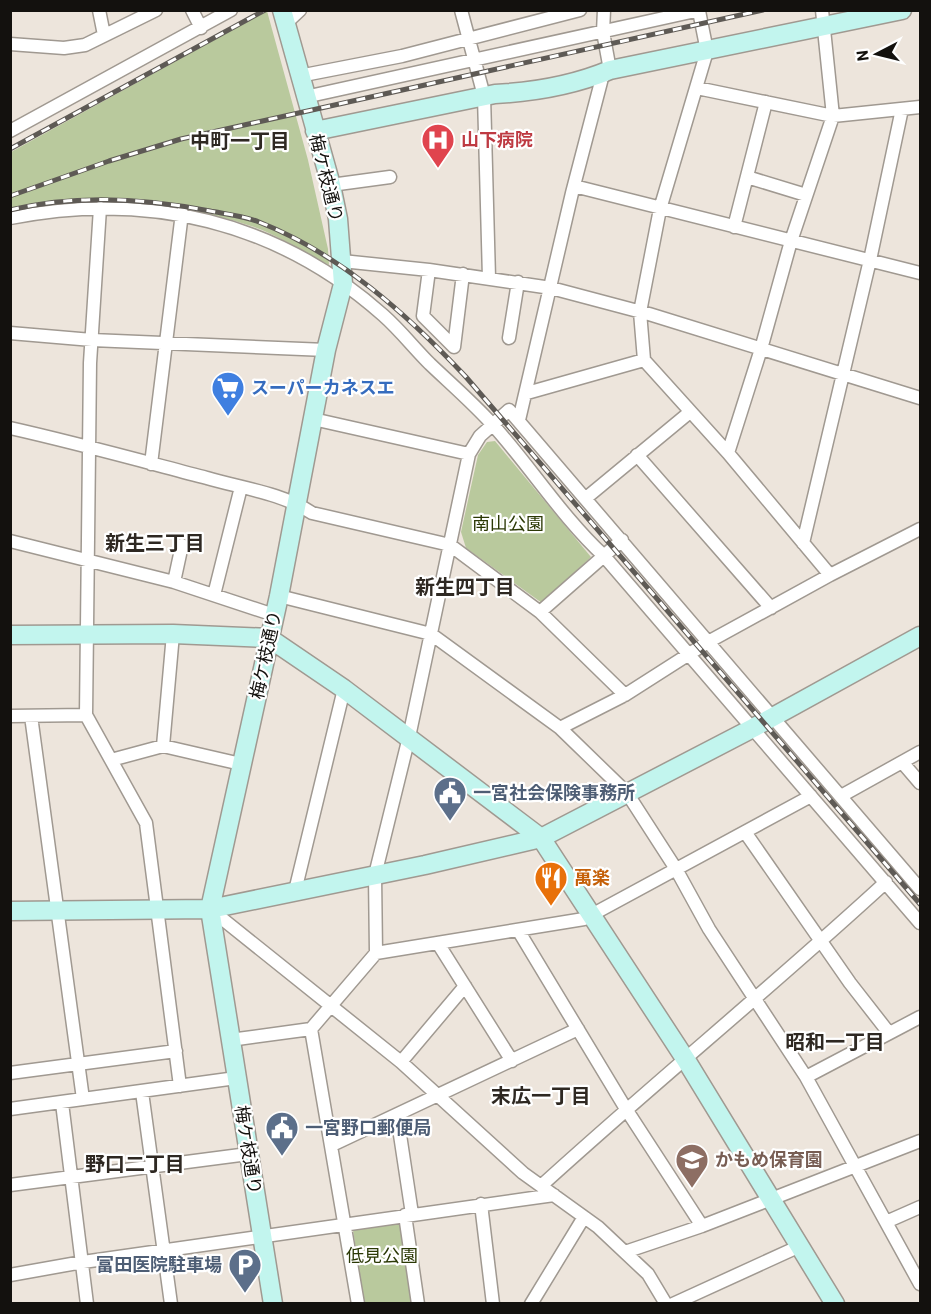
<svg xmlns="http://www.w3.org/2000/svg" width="931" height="1314" font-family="Barlow,'Noto Sans JP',sans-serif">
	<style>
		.green { fill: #b9c99d }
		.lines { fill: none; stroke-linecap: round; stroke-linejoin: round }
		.street-casing { stroke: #a09991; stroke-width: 15 }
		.secondary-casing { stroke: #a09991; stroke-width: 21 }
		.street { stroke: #fff; stroke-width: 12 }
		.secondary { stroke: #c2f5ee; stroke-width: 18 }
		.rail-casing { stroke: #5e5a55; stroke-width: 5 }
		.rail { stroke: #fff; stroke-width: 3; stroke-dasharray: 9; stroke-linecap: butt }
		.labels { text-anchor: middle; stroke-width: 4.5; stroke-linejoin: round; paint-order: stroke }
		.health-label { font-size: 18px; font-weight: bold; fill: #be3a42; stroke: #fff; text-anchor: start }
		.street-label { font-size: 18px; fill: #13110e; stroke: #fff }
		.shop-label { font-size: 18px; font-weight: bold; fill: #366cbe; stroke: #fff; text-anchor: start }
		.park-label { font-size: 18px; fill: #2b3905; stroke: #fff }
		.service-label { font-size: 18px; font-weight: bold; fill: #4e5e75; stroke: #fff; text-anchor: start }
		.food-label { font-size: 18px; font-weight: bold; fill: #c56008; stroke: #fff; text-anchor: start }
		.education-label { font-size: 18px; font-weight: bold; fill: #785e54; stroke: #fff; text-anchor: start }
		.neighbourhood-label { font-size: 20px; font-weight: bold; fill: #2e2822; stroke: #fff }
	</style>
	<rect width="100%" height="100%" fill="#ede5dc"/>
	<!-- green -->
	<path class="green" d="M 267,11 L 308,160 L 328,249 L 329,265 C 303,252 278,235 251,226 C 172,200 91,199 11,213 L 11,152 Z
		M 495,441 L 591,557 L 542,603 L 466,548 L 461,532 L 478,455 L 487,442 Z
		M 402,1221 L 413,1303 L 364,1303 L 353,1230 Z"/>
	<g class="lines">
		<!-- street casing -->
		<g class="street-casing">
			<path id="street" d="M 99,10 L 104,35
				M 192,10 L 201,28
				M 461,10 L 484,96 L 489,278
				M 699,11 L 707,51 L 660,209 L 640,312 L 644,360 L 728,453 L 830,575
				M 285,24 L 300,10
				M 10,44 L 64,48 L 85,45 L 156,10
				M 299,76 L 402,56 L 580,10
				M 697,88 L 833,116 L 920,107
				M 305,97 L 700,10
				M 10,131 L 231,10
				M 747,177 L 806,195
				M 331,185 L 390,177
				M 574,186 L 920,273
				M 100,208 L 90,363 L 86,715 L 146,823 L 180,1086
				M 10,218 C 148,191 277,221 383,315 C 400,330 414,348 430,364 C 451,384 473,403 492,424 C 531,467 561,516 604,556 L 920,923
				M 734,227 L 766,102
				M 342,261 L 429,270 L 551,288 L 649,314 L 920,398
				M 429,270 L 423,316 L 454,347 L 463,274
				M 10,333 L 92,340 L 326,350
				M 509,338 L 518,282
				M 527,393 L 644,360
				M 313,419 L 469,454
				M 519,420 L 572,193 L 602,78 L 610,70 L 603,32 L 604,10
				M 10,428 C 77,443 142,461 207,478 C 241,488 282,493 312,513 L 450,545 L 540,612 L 625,695
				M 728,453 L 761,349 L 791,241 L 833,116 L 822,10
				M 637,455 L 771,608
				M 151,464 L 182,213
				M 586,498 L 690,412
				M 10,541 L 174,582 L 274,615
				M 803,543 L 870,260 L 902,109
				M 174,582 L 182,545
				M 214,595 L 241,487
				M 279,596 L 431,634 L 560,728 L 627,793 L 676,869 L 709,929 L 806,1077 L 920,1284
				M 540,612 L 622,540
				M 10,716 L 86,715
				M 31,716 L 83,1099
				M 560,728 L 625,695 L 708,642 L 830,575 L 920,529
				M 163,746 L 241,764
				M 111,760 L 163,746 L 173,634
				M 902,762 L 920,783
				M 841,796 L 920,752
				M 745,832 L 850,983 L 889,1033
				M 295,891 L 344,689
				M 210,909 L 401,1062 L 523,1173 L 598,1227 L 648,1274 L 666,1304
				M 518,930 L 626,1109 L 702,1226
				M 439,945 L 512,1061
				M 376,953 L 375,875 L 409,737 L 469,454 L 480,436 L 509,410 L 920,889
				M 230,1040 L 311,1029
				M 401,1062 L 465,986
				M 10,1073 L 176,1051
				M 806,1077 L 920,1017
				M 142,1092 L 171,1304
				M 62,1103 L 87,1304
				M 10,1109 L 236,1078
				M 397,1115 L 412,1214
				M 332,1145 L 578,1029
				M 10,1185 L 248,1154
				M 541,1186 C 654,1083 773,986 886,882
				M 481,1204 L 493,1304
				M 405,1215 L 418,1304
				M 886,1222 L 920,1207
				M 625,1252 L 702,1226 L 920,1141
				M 10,1275 L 83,1262 L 554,1195
				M 358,1304 L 311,1029 L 376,953 L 584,919 L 811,796
				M 531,1304 L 584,1217
				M 673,1304 L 800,1246"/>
		</g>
		<!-- secondary casing -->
		<g class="secondary-casing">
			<path id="secondary" d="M 315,131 L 495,94 C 534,92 574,85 610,70 L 902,10
				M 10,635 L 173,634 L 269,638 L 344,689 L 541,838 L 686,1060 L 835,1304
				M 10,911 L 210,909 L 425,865 L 541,838 L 753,728 L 920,636
				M 273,1304 L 210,909 L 279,596 L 326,350 L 343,284 L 338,219 L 331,185 L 282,10"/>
		</g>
		<!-- street -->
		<use href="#street" class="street"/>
		<!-- secondary -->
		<use href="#secondary" class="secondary"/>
		<!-- rail casing -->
		<g class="rail-casing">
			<path id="rail" d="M 10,149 L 265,10
				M 10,196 L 109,161 L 181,139 L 763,10
				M 10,210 C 76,194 144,198 210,211 C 226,214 244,216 259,222 C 340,254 407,314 466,377 L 920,904"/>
		</g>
		<!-- rail -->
		<use href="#rail" class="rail"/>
	</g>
	<!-- icons -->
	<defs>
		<g id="hospital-pin" transform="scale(1.725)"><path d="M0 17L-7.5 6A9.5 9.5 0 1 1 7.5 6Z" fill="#e0444e" stroke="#fff"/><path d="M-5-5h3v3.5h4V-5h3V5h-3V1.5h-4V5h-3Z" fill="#fff"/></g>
		<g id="supermarket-pin" transform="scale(1.725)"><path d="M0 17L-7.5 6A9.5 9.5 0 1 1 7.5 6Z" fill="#3f7fe0" stroke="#fff"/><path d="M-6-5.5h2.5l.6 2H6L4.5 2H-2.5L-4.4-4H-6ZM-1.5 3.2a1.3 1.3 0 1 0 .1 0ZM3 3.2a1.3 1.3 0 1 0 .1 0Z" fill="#fff"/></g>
		<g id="civic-pin" transform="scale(1.725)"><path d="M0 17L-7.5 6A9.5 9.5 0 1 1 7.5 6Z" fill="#5c6f8a" stroke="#fff"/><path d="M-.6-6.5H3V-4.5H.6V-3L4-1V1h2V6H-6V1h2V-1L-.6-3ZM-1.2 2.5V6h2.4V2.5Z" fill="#fff"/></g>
		<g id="restaurant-pin" transform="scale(1.725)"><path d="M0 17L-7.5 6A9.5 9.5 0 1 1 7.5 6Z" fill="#e8710a" stroke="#fff"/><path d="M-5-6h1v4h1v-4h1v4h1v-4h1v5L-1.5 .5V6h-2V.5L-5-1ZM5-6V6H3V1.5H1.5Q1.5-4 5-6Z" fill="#fff"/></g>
		<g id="school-pin" transform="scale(1.725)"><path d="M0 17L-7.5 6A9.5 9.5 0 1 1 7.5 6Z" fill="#8d6e63" stroke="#fff"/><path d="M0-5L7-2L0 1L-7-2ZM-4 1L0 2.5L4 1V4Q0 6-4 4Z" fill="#fff"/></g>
		<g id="parking-pin" transform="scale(1.725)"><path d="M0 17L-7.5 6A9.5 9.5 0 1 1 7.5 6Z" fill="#5c6f8a" stroke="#fff"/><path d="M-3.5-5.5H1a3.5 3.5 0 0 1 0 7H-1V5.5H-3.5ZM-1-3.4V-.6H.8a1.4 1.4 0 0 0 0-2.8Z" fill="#fff"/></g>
	</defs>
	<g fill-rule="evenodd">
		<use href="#hospital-pin" x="438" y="140"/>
		<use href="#supermarket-pin" x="228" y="388"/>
		<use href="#civic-pin" x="450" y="793"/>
		<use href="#restaurant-pin" x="551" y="878"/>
		<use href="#civic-pin" x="282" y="1128"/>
		<use href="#school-pin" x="692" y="1160"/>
		<use href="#parking-pin" x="245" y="1265"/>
	</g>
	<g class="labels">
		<!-- health labels -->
		<g class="health-label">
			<text x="461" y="146">山下病院</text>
		</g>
		<!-- street labels -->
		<g class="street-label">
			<text transform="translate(326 178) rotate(76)" y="6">梅ケ枝通り</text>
			<text transform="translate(266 655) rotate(-78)" y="6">梅ケ枝通り</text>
			<text transform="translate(248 1150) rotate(81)" y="6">梅ケ枝通り</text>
		</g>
		<!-- shop labels -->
		<g class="shop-label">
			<text x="251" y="394">スーパーカネスエ</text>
		</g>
		<!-- park labels -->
		<g class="park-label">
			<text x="508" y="530">南山公園</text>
			<text x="382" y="1262">低見公園</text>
		</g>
		<!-- service labels -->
		<g class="service-label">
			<text x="473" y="799">一宮社会保険事務所</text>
			<text x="305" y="1134">一宮野口郵便局</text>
			<text x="222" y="1271" text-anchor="end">富田医院駐車場</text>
		</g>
		<!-- food labels -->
		<g class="food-label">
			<text x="574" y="884">萬楽</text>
		</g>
		<!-- education labels -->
		<g class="education-label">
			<text x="715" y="1166">かもめ保育園</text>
		</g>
		<!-- neighbourhood labels -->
		<g class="neighbourhood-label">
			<text x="240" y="148">中町一丁目</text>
			<text x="155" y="550">新生三丁目</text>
			<text x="465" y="594">新生四丁目</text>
			<text x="835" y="1049">昭和一丁目</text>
			<text x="541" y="1103">末広一丁目</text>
			<text x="135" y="1171">野口二丁目</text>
		</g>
	</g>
	<!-- border -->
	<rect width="931" height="1314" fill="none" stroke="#13110e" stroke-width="24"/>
	<!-- north arrow -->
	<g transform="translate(877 54) rotate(263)" stroke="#ffffff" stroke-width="4.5" paint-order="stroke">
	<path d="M0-4.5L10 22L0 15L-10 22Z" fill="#13110e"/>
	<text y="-9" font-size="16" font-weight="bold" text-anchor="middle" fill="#13110e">N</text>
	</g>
</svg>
